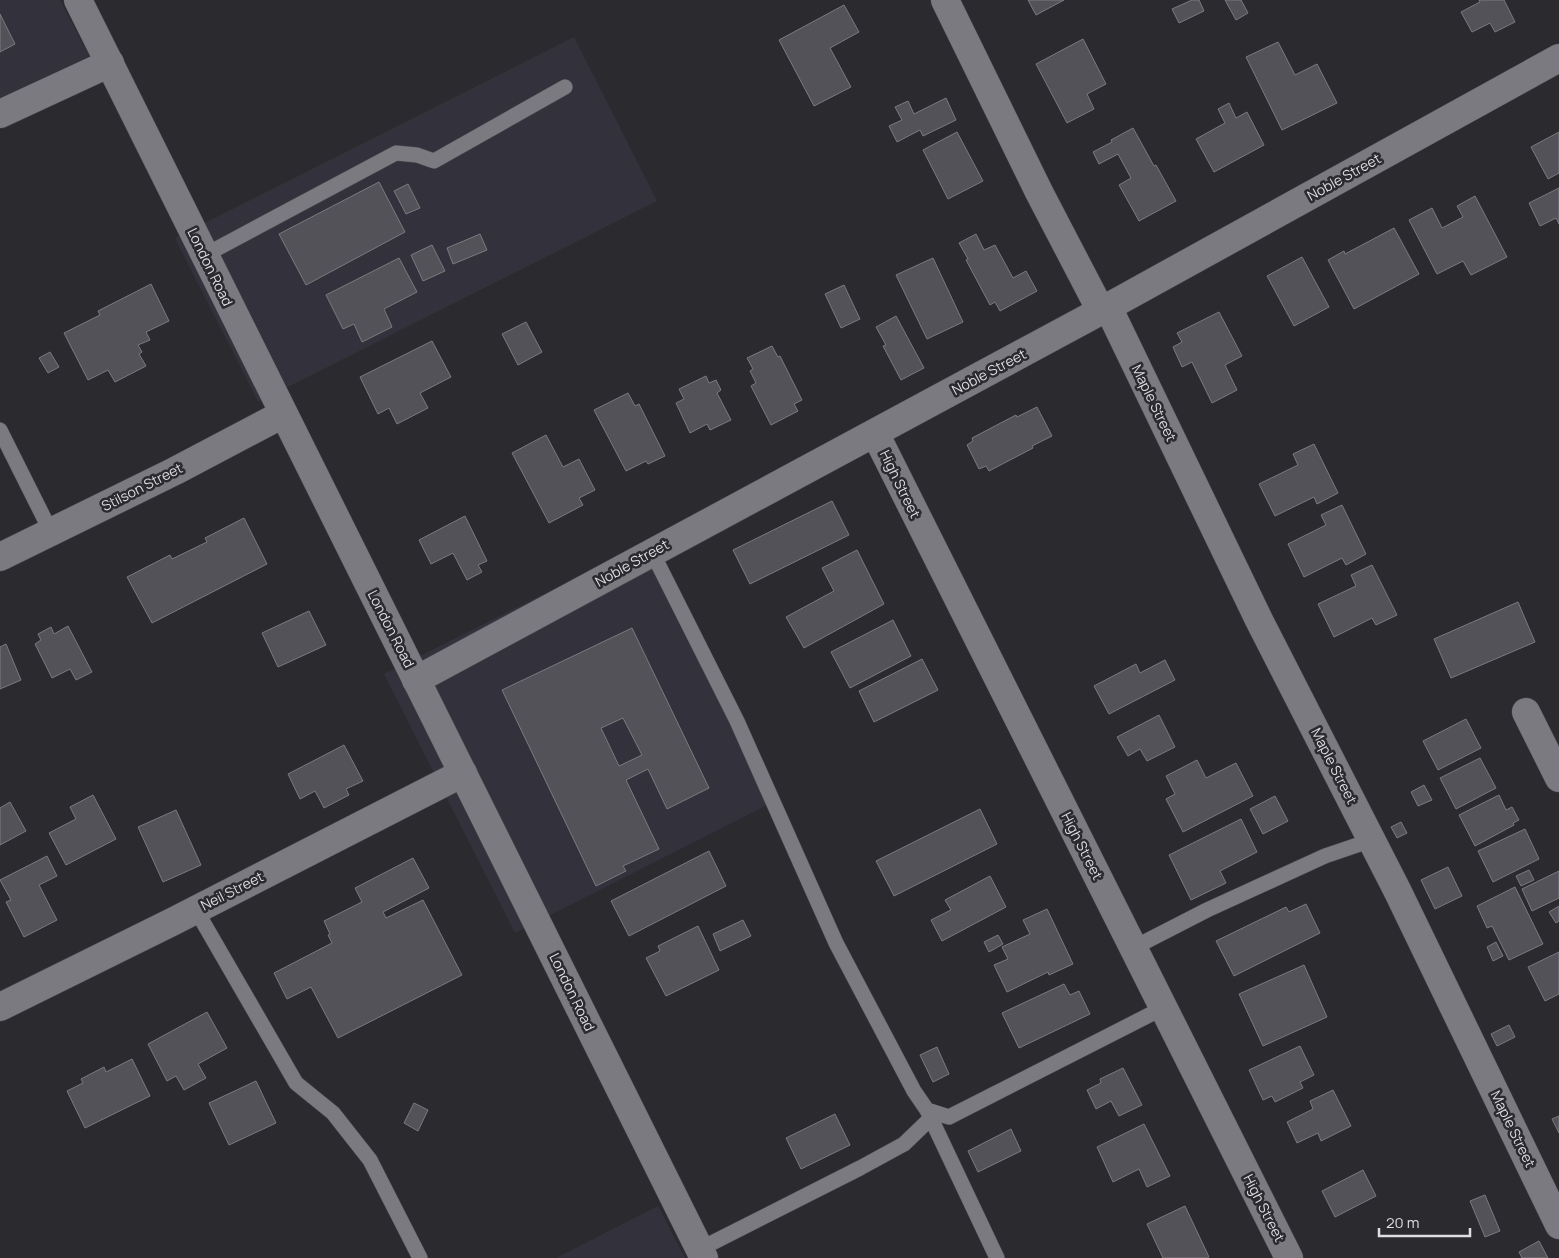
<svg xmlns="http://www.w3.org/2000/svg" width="1559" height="1258" font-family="Manrope,sans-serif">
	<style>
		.built { fill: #33323c }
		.building { fill: #535258; stroke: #7b7a80; fill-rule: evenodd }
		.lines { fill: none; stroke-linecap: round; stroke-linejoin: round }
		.service-casing { stroke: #48474c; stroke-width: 16 }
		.minor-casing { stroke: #48474c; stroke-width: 29 }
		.tertiary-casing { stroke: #48474c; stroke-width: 29 }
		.service { stroke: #7b7a80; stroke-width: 15 }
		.minor { stroke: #7b7a80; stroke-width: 28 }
		.tertiary { stroke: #7b7a80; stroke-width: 28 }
		.labels { text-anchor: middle; stroke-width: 5; stroke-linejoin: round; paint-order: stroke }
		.street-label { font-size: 14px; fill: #dedde1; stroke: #2b2a2f }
	</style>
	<rect width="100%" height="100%" fill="#2b2a2f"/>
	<!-- built -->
	<path class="built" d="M 0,0 L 60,0 L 89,56 L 0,99 Z
		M 574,37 L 657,201 L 258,402 L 175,238 Z
		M 643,544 L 773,802 L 515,933 L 384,674 Z
		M 658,1206 L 685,1258 L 556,1258 Z"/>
	<!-- building -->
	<path class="building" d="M 1028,0 L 1064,0 L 1036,15 Z
		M 1192,0 L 1199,0 L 1204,11 L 1179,23 L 1172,9 Z
		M 1225,0 L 1241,0 L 1248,13 L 1236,20 Z
		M 1479,0 L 1504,0 L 1515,22 L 1495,32 L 1490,23 L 1472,32 L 1461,12 L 1480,2 Z
		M 844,5 L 859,32 L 830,48 L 851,87 L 814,106 L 779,40 Z
		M 0,14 L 15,44 L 0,52 Z
		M 1083,39 L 1106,84 L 1087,94 L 1094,109 L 1067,123 L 1036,64 Z
		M 1278,42 L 1295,75 L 1317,64 L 1337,103 L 1282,130 L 1246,57 Z
		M 946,98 L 956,120 L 923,136 L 920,130 L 897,142 L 889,126 L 902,120 L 895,107 L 908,101 L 914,114 Z
		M 1229,103 L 1236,118 L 1247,112 L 1264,145 L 1214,172 L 1196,139 L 1225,123 L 1218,109 Z
		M 1133,128 L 1154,166 L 1156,165 L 1176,201 L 1139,221 L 1119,185 L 1131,178 L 1118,154 L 1099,164 L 1093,152 L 1112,142 L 1111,140 Z
		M 957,132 L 983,181 L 948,199 L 923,150 Z
		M 1559,132 L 1559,173 L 1548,179 L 1531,147 Z
		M 379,182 L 405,232 L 306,285 L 279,234 Z
		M 408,184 L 420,208 L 406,214 L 394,191 Z
		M 1559,188 L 1559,224 L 1556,218 L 1540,226 L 1529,203 Z
		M 1475,196 L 1507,257 L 1471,275 L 1463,261 L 1437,274 L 1409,220 L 1432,208 L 1442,228 L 1463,217 L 1457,206 Z
		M 1394,228 L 1419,274 L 1354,309 L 1328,260 L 1344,251 L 1345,254 Z
		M 480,234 L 487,250 L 453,264 L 447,248 Z
		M 976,234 L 984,250 L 995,245 L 1013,278 L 1026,271 L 1037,291 L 1000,311 L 995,302 L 990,305 L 966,260 L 968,259 L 959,243 Z
		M 432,245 L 445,271 L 423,281 L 411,255 Z
		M 1302,257 L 1329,307 L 1294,326 L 1267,276 Z
		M 399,258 L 417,292 L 384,309 L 392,327 L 362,342 L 354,324 L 343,329 L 326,295 Z
		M 933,258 L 963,322 L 927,339 L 896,275 Z
		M 151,284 L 169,321 L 146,332 L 150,340 L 138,345 L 142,352 L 139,354 L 146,366 L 115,382 L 108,370 L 88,380 L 64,333 L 100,315 L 98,311 Z
		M 844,285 L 860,319 L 841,328 L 825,294 Z
		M 1219,312 L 1242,356 L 1225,365 L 1237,390 L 1212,403 L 1192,362 L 1182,367 L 1173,347 L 1182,342 L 1177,333 Z
		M 896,316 L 924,368 L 901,380 L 883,346 L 886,345 L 876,327 Z
		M 526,322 L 542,352 L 518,365 L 502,334 Z
		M 432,341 L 451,377 L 420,393 L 428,408 L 397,424 L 389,408 L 378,414 L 360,377 Z
		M 772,346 L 778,357 L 780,356 L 802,400 L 794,404 L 798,411 L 771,425 L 751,386 L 756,383 L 750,371 L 753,369 L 747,358 Z
		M 50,352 L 59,367 L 48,373 L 39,358 Z
		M 706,376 L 709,383 L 716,380 L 721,390 L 717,393 L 731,420 L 710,430 L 707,424 L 690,433 L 676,403 L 684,399 L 679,389 Z
		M 628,393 L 635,406 L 639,404 L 665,456 L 648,464 L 646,461 L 626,471 L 594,410 Z
		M 1037,407 L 1052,436 L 1032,446 L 1033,448 L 989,471 L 986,466 L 979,469 L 967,445 L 973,441 L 972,438 L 1016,415 L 1017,417 Z
		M 546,435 L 563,467 L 579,459 L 595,490 L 579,498 L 583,505 L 549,523 L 512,453 Z
		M 1314,444 L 1338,493 L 1317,504 L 1314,497 L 1275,516 L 1259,484 L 1298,465 L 1293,454 Z
		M 832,501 L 849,535 L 750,584 L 733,550 Z
		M 1342,505 L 1366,554 L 1346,565 L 1342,558 L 1304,577 L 1288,544 L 1326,525 L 1321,515 Z
		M 465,516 L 487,561 L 478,565 L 482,572 L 467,580 L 453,553 L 431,564 L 419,540 Z
		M 244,518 L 267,564 L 152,623 L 127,577 L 170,555 L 172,559 L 207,542 L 205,538 Z
		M 857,550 L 884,604 L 804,648 L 786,617 L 834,591 L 822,568 Z
		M 1372,565 L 1397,615 L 1376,625 L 1372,618 L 1334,637 L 1318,604 L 1356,586 L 1351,575 Z
		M 1518,602 L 1535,642 L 1451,678 L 1434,639 Z
		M 309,611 L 326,645 L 278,667 L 262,633 Z
		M 893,620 L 911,656 L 850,688 L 831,652 Z
		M 68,626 L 92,672 L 76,680 L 70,669 L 52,678 L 35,644 L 41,640 L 38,634 L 51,627 L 54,634 Z
		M 632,628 L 709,788 L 667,809 L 648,769 L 626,780 L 659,849 L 623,866 L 626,871 L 596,886 L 502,690 ZM 623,718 L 642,755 L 619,766 L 601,728 Z
		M 6,644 L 21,680 L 0,689 L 0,647 Z
		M 922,659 L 938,690 L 874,722 L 859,691 Z
		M 1165,660 L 1175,680 L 1109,714 L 1094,686 L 1136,664 L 1140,673 Z
		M 1159,715 L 1175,747 L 1147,761 L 1140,749 L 1128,756 L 1117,737 Z
		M 1466,719 L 1481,748 L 1438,770 L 1423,741 Z
		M 344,745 L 363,781 L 346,789 L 349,795 L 324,808 L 315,791 L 300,799 L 288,774 Z
		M 1480,758 L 1496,788 L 1456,809 L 1440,778 Z
		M 1197,760 L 1206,778 L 1236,763 L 1253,796 L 1183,832 L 1166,799 L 1175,794 L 1166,776 Z
		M 1424,785 L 1432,800 L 1418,806 L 1411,792 Z
		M 93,795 L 116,839 L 66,865 L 49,833 L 76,819 L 70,807 Z
		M 1499,795 L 1506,810 L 1512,807 L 1519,820 L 1513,823 L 1514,825 L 1475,846 L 1459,815 Z
		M 1275,796 L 1288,821 L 1263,834 L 1250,809 Z
		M 10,802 L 26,831 L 0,845 L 0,808 Z
		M 980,809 L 997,844 L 894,896 L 876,861 Z
		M 176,810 L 201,865 L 163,882 L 138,827 Z
		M 1241,819 L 1257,852 L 1220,871 L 1226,883 L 1191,900 L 1169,855 Z
		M 1401,822 L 1407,833 L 1397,838 L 1391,827 Z
		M 1525,829 L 1539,859 L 1493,882 L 1478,851 Z
		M 709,851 L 726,886 L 629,936 L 611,901 Z
		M 47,856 L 57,876 L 39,885 L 57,920 L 24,937 L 6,902 L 11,900 L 0,880 Z
		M 413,858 L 429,888 L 383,912 L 386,918 L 423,900 L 462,975 L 338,1038 L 311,987 L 287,999 L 274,973 L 332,943 L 328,935 L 330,934 L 324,921 L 362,902 L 355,888 Z
		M 1448,867 L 1462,896 L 1435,909 L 1421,880 Z
		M 1529,870 L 1534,880 L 1521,886 L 1516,876 Z
		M 1559,871 L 1559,898 L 1532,911 L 1522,889 Z
		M 990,876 L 1006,907 L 942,941 L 931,920 L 951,910 L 945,900 Z
		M 1515,887 L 1543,944 L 1509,960 L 1492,926 L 1487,928 L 1477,906 Z
		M 1306,904 L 1320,933 L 1234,976 L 1216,941 L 1286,907 L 1289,912 Z
		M 1559,906 L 1559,921 L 1556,923 L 1549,912 Z
		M 1047,909 L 1073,964 L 1049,975 L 1048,972 L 1007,992 L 994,965 L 1008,959 L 1002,947 L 1030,934 L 1023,920 Z
		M 743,920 L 751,936 L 720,951 L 713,934 Z
		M 698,926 L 719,970 L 666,996 L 646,958 L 660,951 L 658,946 Z
		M 998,935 L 1003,944 L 989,952 L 984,942 Z
		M 1496,942 L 1503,956 L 1493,961 L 1487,947 Z
		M 1559,952 L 1559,994 L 1545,1001 L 1528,967 Z
		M 1304,965 L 1327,1017 L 1263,1046 L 1239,994 Z
		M 1064,984 L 1070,995 L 1079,991 L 1090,1014 L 1019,1048 L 1002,1013 Z
		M 207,1012 L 227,1048 L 198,1064 L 206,1078 L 184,1090 L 176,1076 L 167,1081 L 148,1044 Z
		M 1509,1025 L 1515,1037 L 1497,1046 L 1491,1034 Z
		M 1300,1046 L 1314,1075 L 1300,1082 L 1303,1088 L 1275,1102 L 1272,1096 L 1263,1100 L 1249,1070 Z
		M 937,1047 L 949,1074 L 933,1082 L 920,1055 Z
		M 132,1059 L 150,1096 L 85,1128 L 67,1091 L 83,1083 L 81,1079 L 104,1067 L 106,1072 Z
		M 1123,1068 L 1142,1105 L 1119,1116 L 1111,1101 L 1096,1109 L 1087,1090 L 1101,1083 L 1100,1079 Z
		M 256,1081 L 276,1123 L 229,1145 L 209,1103 Z
		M 1333,1090 L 1351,1126 L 1321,1141 L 1318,1133 L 1297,1143 L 1287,1122 L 1313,1109 L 1310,1101 Z
		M 414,1103 L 428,1110 L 418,1131 L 404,1123 Z
		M 835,1114 L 850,1145 L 801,1169 L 786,1138 Z
		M 1559,1116 L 1559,1133 L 1552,1119 Z
		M 1144,1124 L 1170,1176 L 1147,1187 L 1139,1169 L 1113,1182 L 1097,1147 Z
		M 1011,1129 L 1021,1151 L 978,1172 L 968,1151 Z
		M 1363,1170 L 1376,1196 L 1335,1217 L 1322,1191 Z
		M 1485,1195 L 1500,1231 L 1485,1237 L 1470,1201 Z
		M 1185,1206 L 1209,1257 L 1207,1258 L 1163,1258 L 1147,1224 Z
		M 1539,1241 L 1548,1258 L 1522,1258 L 1519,1252 Z"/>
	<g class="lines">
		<!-- service casing -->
		<g class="service-casing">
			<path id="service" d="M 205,255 L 396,153 L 417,155 L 434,161 L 565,87
				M 0,430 L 51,532
				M 652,552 L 737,721 L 836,943 L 914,1091 L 927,1110 L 949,1117 L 1163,1008
				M 196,910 L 296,1083 L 333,1113 L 370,1160 L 420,1258
				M 1133,948 L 1207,910 L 1325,856 L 1372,840
				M 927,1110 L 997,1258
				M 700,1249 L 860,1168 L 904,1144 L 931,1118"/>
		</g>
		<!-- minor casing -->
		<g class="minor-casing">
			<path id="minor" d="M 945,0 L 1039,192 L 1101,311
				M 0,114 L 110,63
				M 1108,307 L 1259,620 L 1398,892 L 1559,1225
				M 875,433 L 1289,1258
				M 0,557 L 175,471 L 283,414
				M 416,680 L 1108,307 L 1559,58
				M 1526,712 L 1559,778
				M 0,1007 L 174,921 L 463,773"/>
		</g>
		<!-- tertiary casing -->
		<g class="tertiary-casing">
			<path id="tertiary" d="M 78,0 L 704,1258"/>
		</g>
		<!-- service -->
		<use href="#service" class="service"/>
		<!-- minor -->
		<use href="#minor" class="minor"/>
		<!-- tertiary -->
		<use href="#tertiary" class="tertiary"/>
	</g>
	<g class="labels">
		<!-- street labels -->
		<g class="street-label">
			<text transform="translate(1344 177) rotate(-29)" y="5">Noble Street</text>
			<text transform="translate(210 267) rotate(64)" y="5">London Road</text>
			<text transform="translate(989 372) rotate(-28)" y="5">Noble Street</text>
			<text transform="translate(1154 403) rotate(64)" y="5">Maple Street</text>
			<text transform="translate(900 484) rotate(64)" y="5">High Street</text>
			<text transform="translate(142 487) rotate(-27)" y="5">Stilson Street</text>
			<text transform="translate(632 563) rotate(-29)" y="5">Noble Street</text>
			<text transform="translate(391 629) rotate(63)" y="5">London Road</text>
			<text transform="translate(1334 766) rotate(63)" y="5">Maple Street</text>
			<text transform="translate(1082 846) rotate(63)" y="5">High Street</text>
			<text transform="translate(232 891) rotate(-27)" y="5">Neil Street</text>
			<text transform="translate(572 992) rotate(64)" y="5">London Road</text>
			<text transform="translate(1513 1129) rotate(64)" y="5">Maple Street</text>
			<text transform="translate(1264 1208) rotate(63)" y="5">High Street</text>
		</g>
	</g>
	<!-- scale -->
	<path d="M1379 1228v8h91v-8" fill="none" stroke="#dedde1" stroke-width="2.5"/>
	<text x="1386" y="1228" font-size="15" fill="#dedde1" stroke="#2b2a2f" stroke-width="4" paint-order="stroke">20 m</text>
</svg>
